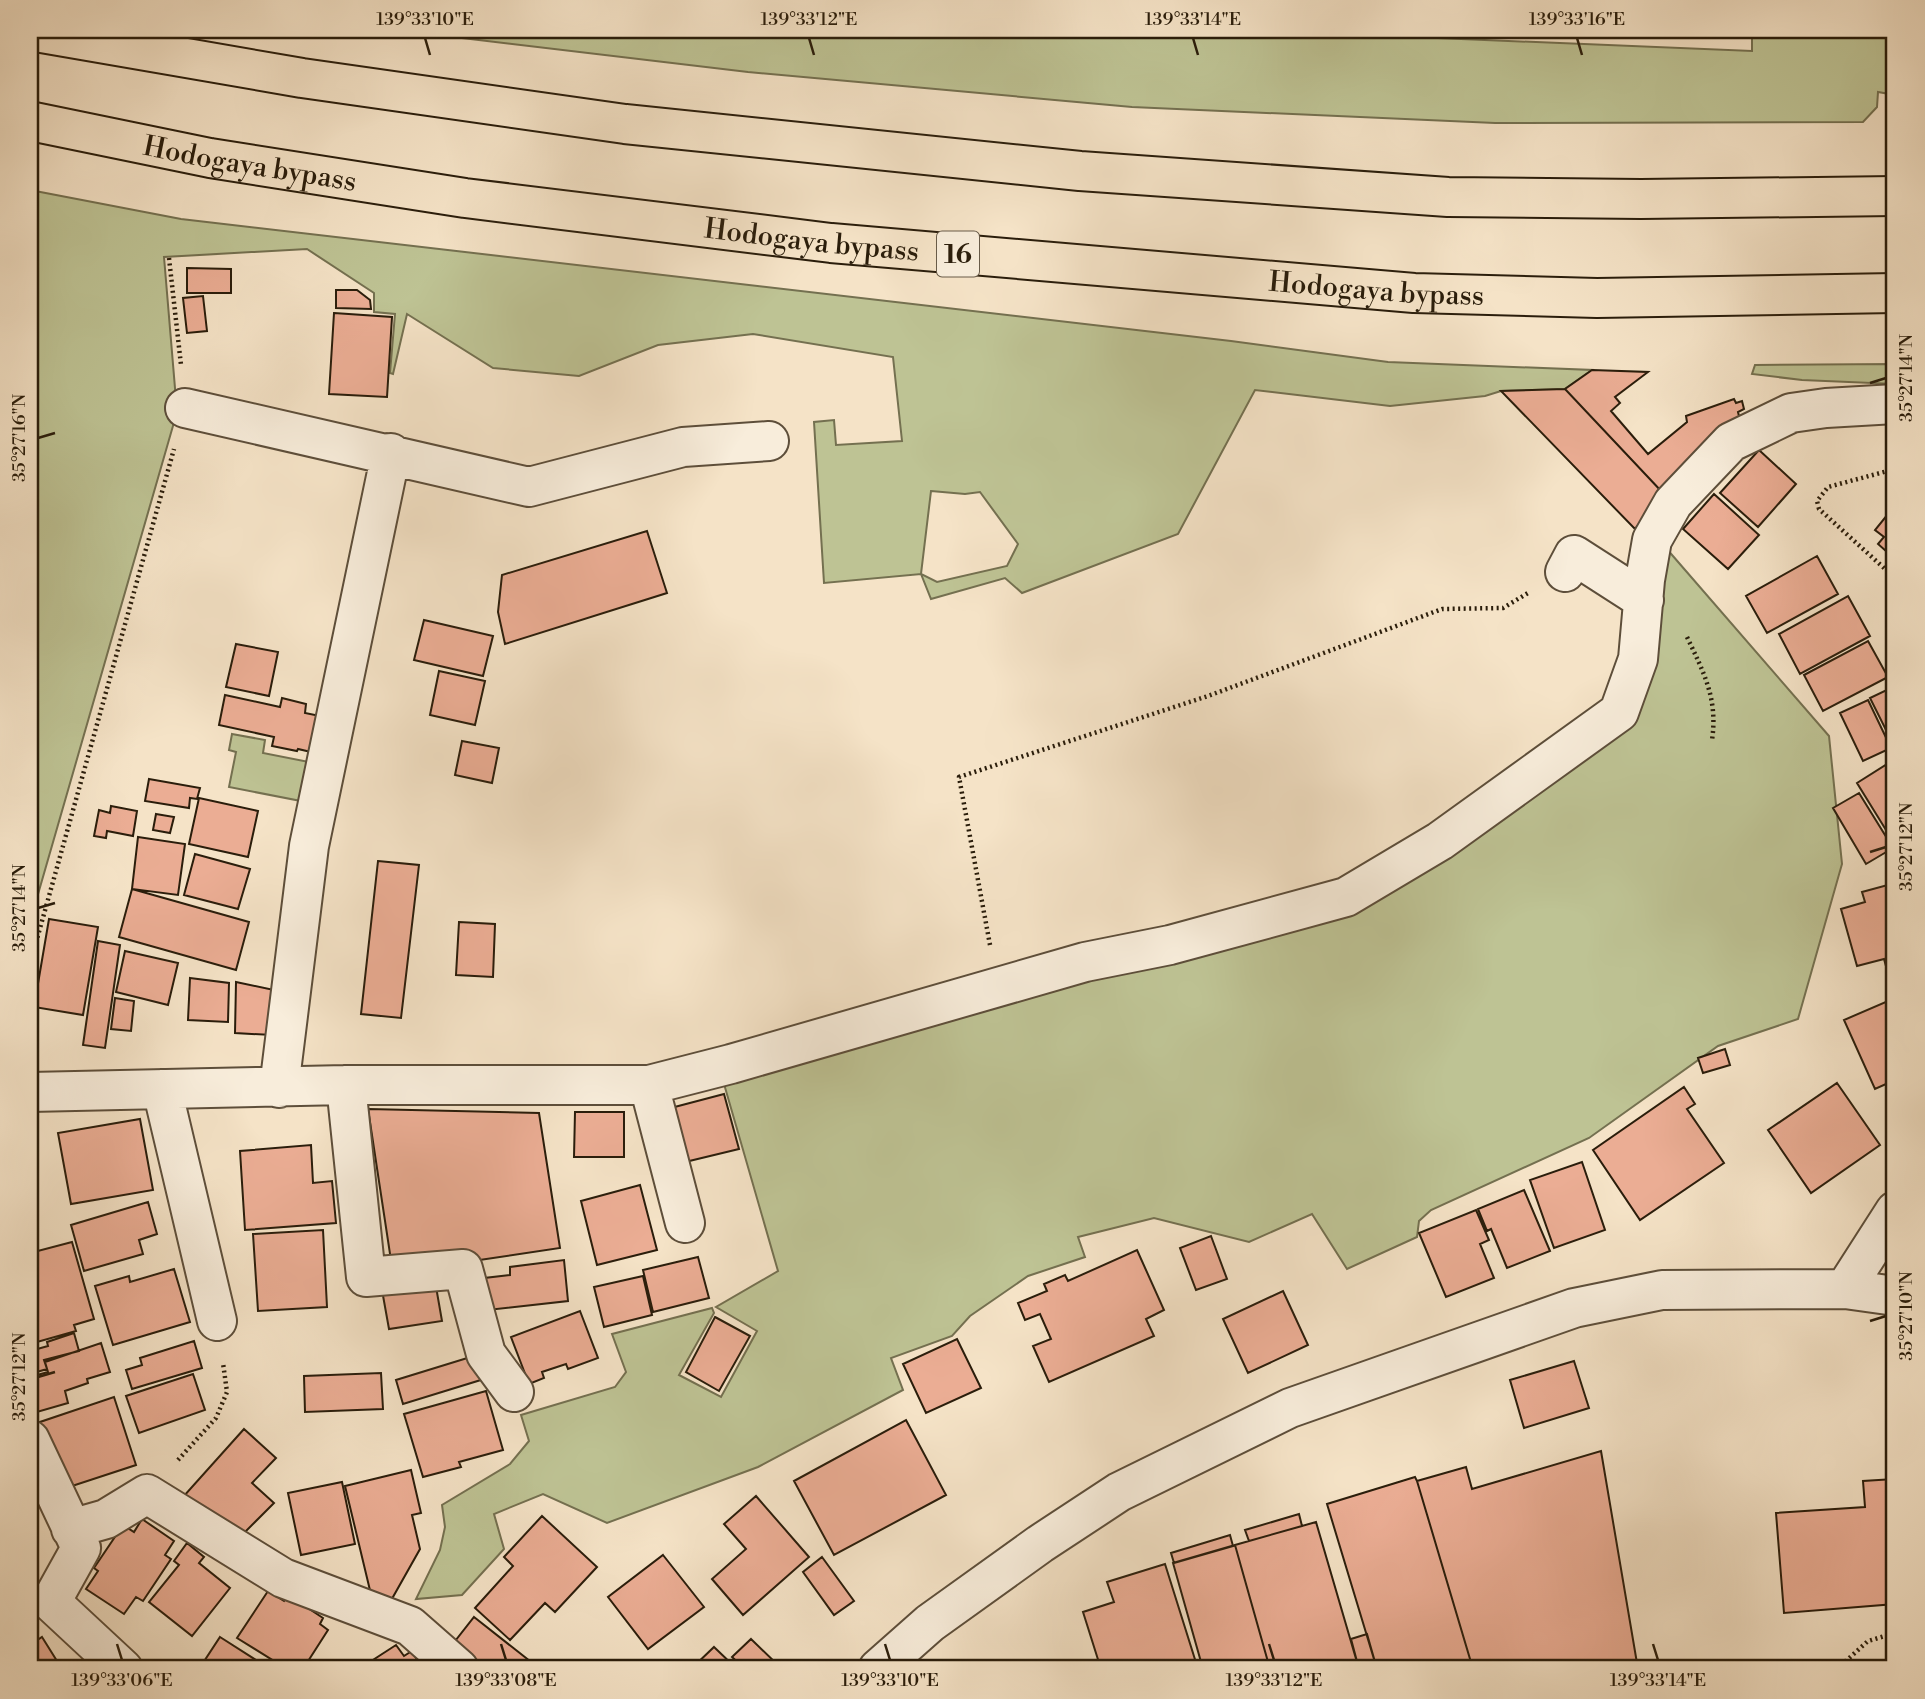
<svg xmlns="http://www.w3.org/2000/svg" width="1925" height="1699" font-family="'Libre Bodoni',serif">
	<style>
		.green { fill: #bec394; stroke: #747050; stroke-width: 2; fill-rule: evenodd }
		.building { fill: #ebad94; stroke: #2a1d0b; stroke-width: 2 }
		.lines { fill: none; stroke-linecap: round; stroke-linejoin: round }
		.minor-casing { stroke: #5d4e3a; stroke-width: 42 }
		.highway-casing { stroke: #2a1d0b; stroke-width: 42 }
		.path { stroke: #2a1d0b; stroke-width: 4.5; stroke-dasharray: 2 3.5; stroke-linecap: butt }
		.minor { stroke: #f8eddb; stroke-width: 38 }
		.highway { stroke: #f5e3c7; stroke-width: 38 }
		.ticks { fill: none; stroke: #2a1d0b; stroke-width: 2.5 }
		.labels { text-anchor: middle; stroke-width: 7; stroke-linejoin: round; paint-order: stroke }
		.shield { fill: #f8eddb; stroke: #685b49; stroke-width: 2 }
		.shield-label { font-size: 26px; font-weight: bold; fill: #2a1d0b }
		.street-label { font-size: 28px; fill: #2a1d0b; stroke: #f8eddb }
		.neatline { fill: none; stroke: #2a1d0b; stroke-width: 2.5 }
		.ticks-label { font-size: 18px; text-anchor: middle; fill: #2a1d0b }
	</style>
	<rect width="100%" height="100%" fill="#f5e3c7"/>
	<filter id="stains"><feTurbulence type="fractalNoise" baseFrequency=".00286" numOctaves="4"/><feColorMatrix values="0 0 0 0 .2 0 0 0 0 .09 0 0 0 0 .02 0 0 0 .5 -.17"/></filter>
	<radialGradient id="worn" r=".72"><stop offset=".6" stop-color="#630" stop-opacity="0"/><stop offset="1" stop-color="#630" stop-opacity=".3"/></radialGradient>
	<!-- green -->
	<path class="green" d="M 395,30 L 1347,30 L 1390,36 L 1752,51 L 1752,30 L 1895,30 L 1895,95 L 1878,92 L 1877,107 L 1863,122 L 1495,123 L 1132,107 L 748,72 Z
		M 30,190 L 181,219 L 1231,341 L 1388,362 L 1592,370 L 1565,389 L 1501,391 L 1485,396 L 1390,406 L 1255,390 L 1178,534 L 1022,593 L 1005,578 L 931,599 L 921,574 L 824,583 L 814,422 L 834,420 L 836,445 L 902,441 L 893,357 L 753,334 L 658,345 L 579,376 L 493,368 L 407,314 L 393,374 L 390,373 L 395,314 L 374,312 L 374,293 L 307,249 L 164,257 L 177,412 L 30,922 ZM 931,491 L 965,494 L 980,492 L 1018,544 L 1007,566 L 937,582 L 921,574 Z
		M 1895,364 L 1895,384 L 1802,380 L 1752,374 L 1755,365 Z
		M 1666,548 L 1829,736 L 1842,864 L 1798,1019 L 1718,1046 L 1589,1138 L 1431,1210 L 1419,1221 L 1417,1237 L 1347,1269 L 1312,1214 L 1249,1242 L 1154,1218 L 1078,1237 L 1085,1257 L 1028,1276 L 970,1316 L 952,1336 L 891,1358 L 903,1390 L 758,1467 L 607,1523 L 543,1494 L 494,1514 L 504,1549 L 462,1595 L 416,1599 L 440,1550 L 445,1527 L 442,1505 L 510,1464 L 529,1441 L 521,1415 L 615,1387 L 626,1372 L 612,1334 L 712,1308 L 714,1313 L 679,1375 L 721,1397 L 757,1331 L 716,1307 L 778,1271 L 722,1077 L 1353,902 L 1620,718 Z
		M 232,734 L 265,740 L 263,753 L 309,762 L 301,801 L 229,787 L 236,752 L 229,750 Z"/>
	<!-- building -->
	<path class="building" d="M 187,268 L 231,269 L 231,293 L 187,293 Z
		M 336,290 L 357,290 L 370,300 L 371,309 L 336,308 Z
		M 203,296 L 207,331 L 187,333 L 183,298 Z
		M 334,313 L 392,317 L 387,397 L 329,394 Z
		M 1592,370 L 1648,372 L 1615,397 L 1620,403 L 1611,411 L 1648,454 L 1687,422 L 1686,416 L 1734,399 L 1736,403 L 1742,401 L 1744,409 L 1738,412 L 1741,424 L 1663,493 L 1565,389 Z
		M 1565,389 L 1663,493 L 1635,529 L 1501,391 Z
		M 1759,450 L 1796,484 L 1758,527 L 1720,493 Z
		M 1714,494 L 1759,535 L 1728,569 L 1683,529 Z
		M 1888,514 L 1895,520 L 1895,559 L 1878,544 L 1884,537 L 1875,530 Z
		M 647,531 L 667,593 L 505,644 L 498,612 L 502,575 Z
		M 1817,556 L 1838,594 L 1767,633 L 1746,596 Z
		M 1848,596 L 1870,636 L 1800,674 L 1779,634 Z
		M 424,620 L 493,636 L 483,676 L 414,660 Z
		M 1868,641 L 1888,677 L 1823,711 L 1804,675 Z
		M 236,644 L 278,652 L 269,696 L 226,687 Z
		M 439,671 L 485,681 L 475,725 L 430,715 Z
		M 1895,686 L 1895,738 L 1891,740 L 1870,698 Z
		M 225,695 L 280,707 L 282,698 L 306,704 L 305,713 L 320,716 L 311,752 L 298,749 L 297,751 L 272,746 L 274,737 L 219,725 Z
		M 1868,700 L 1891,748 L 1863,761 L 1840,713 Z
		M 462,741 L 499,748 L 492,783 L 455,775 Z
		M 1895,759 L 1895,842 L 1894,843 L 1857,783 Z
		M 149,779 L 200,788 L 197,799 L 190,798 L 189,808 L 145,801 Z
		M 1859,793 L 1893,848 L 1866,864 L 1833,808 Z
		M 199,798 L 258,811 L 248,857 L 189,844 Z
		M 111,806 L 137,811 L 133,836 L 107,831 L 106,838 L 94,836 L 99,810 L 110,813 Z
		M 156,814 L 174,817 L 170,833 L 153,830 Z
		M 138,837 L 185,844 L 178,895 L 132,889 Z
		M 195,854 L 250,869 L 238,909 L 184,895 Z
		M 378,861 L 419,865 L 401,1018 L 361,1014 Z
		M 1895,883 L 1895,967 L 1887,970 L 1884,959 L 1857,966 L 1841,909 L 1865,902 L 1862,892 Z
		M 132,889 L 249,922 L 236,970 L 119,937 Z
		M 49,919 L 98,927 L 83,1015 L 34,1007 Z
		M 459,922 L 495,924 L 493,977 L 456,975 Z
		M 98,941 L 120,945 L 105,1048 L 83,1045 Z
		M 125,951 L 178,963 L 168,1005 L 116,992 Z
		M 190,978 L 229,983 L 228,1022 L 188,1020 Z
		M 236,982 L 274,990 L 272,1035 L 235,1033 Z
		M 115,998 L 134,1001 L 131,1031 L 111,1029 Z
		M 1895,998 L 1895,1080 L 1875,1089 L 1844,1020 Z
		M 1725,1049 L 1730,1065 L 1703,1073 L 1698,1058 Z
		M 1837,1083 L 1880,1145 L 1811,1193 L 1768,1130 Z
		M 1684,1087 L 1695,1104 L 1687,1109 L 1724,1163 L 1640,1220 L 1593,1150 Z
		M 724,1094 L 739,1149 L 681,1163 L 667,1109 Z
		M 368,1109 L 539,1113 L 560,1248 L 466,1262 L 392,1267 Z
		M 575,1112 L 624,1112 L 624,1157 L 574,1157 Z
		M 140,1119 L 153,1190 L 71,1204 L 58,1133 Z
		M 311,1145 L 313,1183 L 332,1181 L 336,1223 L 245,1230 L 240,1151 Z
		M 1582,1162 L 1605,1230 L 1554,1248 L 1530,1180 Z
		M 640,1185 L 657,1250 L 597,1265 L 581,1201 Z
		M 1524,1190 L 1550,1251 L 1507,1268 L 1491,1229 L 1487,1231 L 1478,1209 Z
		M 148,1202 L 157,1234 L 139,1240 L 143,1254 L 84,1271 L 71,1225 Z
		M 1476,1210 L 1489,1240 L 1480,1244 L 1494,1278 L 1446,1297 L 1419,1233 Z
		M 323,1230 L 327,1307 L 258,1311 L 253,1234 Z
		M 1211,1236 L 1227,1279 L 1196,1290 L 1180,1248 Z
		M 72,1242 L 94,1319 L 74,1325 L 76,1331 L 30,1344 L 30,1253 Z
		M 1137,1250 L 1164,1310 L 1146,1319 L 1154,1336 L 1049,1382 L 1033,1346 L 1051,1339 L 1040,1314 L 1025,1320 L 1018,1303 L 1047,1291 L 1044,1284 L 1065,1275 L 1068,1281 Z
		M 698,1257 L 709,1298 L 653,1312 L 643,1270 Z
		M 564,1260 L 568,1301 L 479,1311 L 476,1279 L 510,1275 L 510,1267 Z
		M 174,1269 L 190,1322 L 113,1345 L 95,1286 L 129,1276 L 130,1282 Z
		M 643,1276 L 652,1315 L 604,1327 L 594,1287 Z
		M 435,1281 L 442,1321 L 389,1329 L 382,1290 Z
		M 1283,1291 L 1308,1345 L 1248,1373 L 1223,1319 Z
		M 580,1311 L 598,1358 L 568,1369 L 566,1364 L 542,1372 L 544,1378 L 529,1384 L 511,1337 Z
		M 715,1317 L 750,1336 L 719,1391 L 686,1372 Z
		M 74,1333 L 79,1351 L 44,1360 L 47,1369 L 30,1374 L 30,1351 L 48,1346 L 47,1342 Z
		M 957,1339 L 981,1388 L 926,1413 L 903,1364 Z
		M 194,1341 L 202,1368 L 132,1389 L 126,1370 L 142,1365 L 140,1358 Z
		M 101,1343 L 110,1372 L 87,1379 L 88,1383 L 65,1391 L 68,1403 L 30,1414 L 30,1377 L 48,1372 L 45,1362 Z
		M 477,1355 L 484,1379 L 403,1404 L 396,1380 Z
		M 1574,1361 L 1589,1408 L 1524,1428 L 1510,1380 Z
		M 381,1373 L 383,1409 L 305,1412 L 304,1376 Z
		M 193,1374 L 205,1410 L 139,1433 L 126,1396 Z
		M 486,1391 L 503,1450 L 459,1462 L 461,1467 L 423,1477 L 404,1414 Z
		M 114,1397 L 136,1465 L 63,1489 L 40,1422 Z
		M 906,1420 L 946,1495 L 834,1555 L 794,1481 Z
		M 244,1429 L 276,1458 L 252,1483 L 274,1503 L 233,1544 L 174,1507 Z
		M 1601,1451 L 1638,1669 L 1473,1669 L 1417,1481 L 1466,1467 L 1472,1489 Z
		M 411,1470 L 421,1513 L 412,1515 L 420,1549 L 389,1604 L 374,1607 L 345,1486 Z
		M 1415,1477 L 1417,1481 L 1473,1669 L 1377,1669 L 1327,1504 Z
		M 1894,1479 L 1895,1604 L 1784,1613 L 1776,1513 L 1865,1507 L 1863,1481 Z
		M 342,1482 L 355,1544 L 301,1555 L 288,1493 Z
		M 756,1496 L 809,1557 L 743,1615 L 712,1579 L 746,1549 L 724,1524 Z
		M 1299,1514 L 1302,1526 L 1249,1541 L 1245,1530 Z
		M 542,1516 L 597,1567 L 555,1612 L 545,1603 L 510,1640 L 475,1608 L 513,1566 L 504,1557 Z
		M 142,1519 L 174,1541 L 165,1555 L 171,1559 L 143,1601 L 136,1597 L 124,1614 L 86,1589 L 98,1571 L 94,1568 L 123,1525 L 134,1532 Z
		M 1316,1522 L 1359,1669 L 1270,1669 L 1235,1545 Z
		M 1230,1535 L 1233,1546 L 1174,1563 L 1171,1553 Z
		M 187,1543 L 204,1557 L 199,1563 L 230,1588 L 192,1636 L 149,1602 L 179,1565 L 174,1561 Z
		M 1235,1545 L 1270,1669 L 1203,1669 L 1173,1563 Z
		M 663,1555 L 704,1607 L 648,1649 L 608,1597 Z
		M 822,1557 L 854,1601 L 834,1615 L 803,1572 Z
		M 1165,1564 L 1198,1669 L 1101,1669 L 1083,1612 L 1114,1602 L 1107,1582 Z
		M 268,1591 L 284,1601 L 288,1595 L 323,1618 L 320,1624 L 328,1630 L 303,1669 L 287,1669 L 237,1638 Z
		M 474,1617 L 540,1669 L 483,1669 L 452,1645 Z
		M 1367,1634 L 1377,1669 L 1359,1669 L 1351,1639 Z
		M 42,1637 L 62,1669 L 30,1669 L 30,1645 Z
		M 220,1637 L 270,1669 L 199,1669 Z
		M 751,1639 L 778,1665 L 775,1669 L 762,1667 L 745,1669 L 732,1657 Z
		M 396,1645 L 404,1656 L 412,1651 L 419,1663 L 428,1659 L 435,1669 L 359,1669 Z
		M 714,1647 L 737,1669 L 691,1669 Z"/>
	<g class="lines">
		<!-- minor casing -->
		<g class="minor-casing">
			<path id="minor" d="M 185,408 L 529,487 L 683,447 L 769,441
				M 1565,572 L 1574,555 L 1644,600
				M 346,1085 L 366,1277 L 463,1269 L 486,1354 L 514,1392
				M 649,1085 L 685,1223
				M 279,1088 L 309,846 L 391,453
				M 162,1089 L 217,1321
				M 30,1092 L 346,1085 L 649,1085 L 731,1064 L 1085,962 L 1170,945 L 1346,897 L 1440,841 L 1619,712 L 1638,659 L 1645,580 L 1652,540 L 1673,503 L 1731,442 L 1791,413 L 1826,408 L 1895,404
				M 1845,1289 L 1895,1211
				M 30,1440 L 81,1548 L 51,1602 L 123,1669
				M 71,1529 L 106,1519 L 147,1494 L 283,1578 L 410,1626 L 459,1669
				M 878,1669 L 930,1623 L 1040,1544 L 1119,1492 L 1290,1408 L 1574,1308 L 1662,1290 L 1845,1289 L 1895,1296"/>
		</g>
		<!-- highway casing -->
		<g class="highway-casing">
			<g id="highway">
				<path d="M 30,31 L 302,78 L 625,124 L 1080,171 L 1448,197 L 1641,199 L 1895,196"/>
				<path id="s1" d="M 30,121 L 210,158 L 465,198 L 831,243 L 1414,293 L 1597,298 L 1895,293"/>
			</g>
		</g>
		<!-- path -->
		<path class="path" d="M 169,258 L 181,365
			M 1895,469 L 1828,487 L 1817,501 L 1819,509 L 1895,578
			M 1687,637 C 1704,673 1718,699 1712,740
			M 990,945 L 959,777 L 1208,696 L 1442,609 L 1503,608 L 1528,593
			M 30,964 L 174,449
			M 178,1460 L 216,1418 L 227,1392 L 223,1363
			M 1837,1669 L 1868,1641 L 1895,1633"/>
		<!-- minor -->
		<use href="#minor" class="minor"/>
		<!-- highway -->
		<use href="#highway" class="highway"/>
	</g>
	<!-- ticks -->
	<path class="ticks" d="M 425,38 L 430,55M 809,38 L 814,55M 1193,38 L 1198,55M 1577,38 L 1582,55M 1870,383 L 1886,378M 38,438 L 55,433M 1870,852 L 1886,847M 38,908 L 55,903M 1870,1321 L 1886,1316M 38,1377 L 55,1372M 117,1644 L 122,1660M 501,1644 L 506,1660M 885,1644 L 890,1660M 1269,1644 L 1274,1660M 1653,1644 L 1658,1660"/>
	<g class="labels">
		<!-- shield labels -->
		<rect class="shield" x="937" y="231.5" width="42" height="45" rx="5"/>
		<g class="shield-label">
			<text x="958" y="263">16</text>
		</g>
		<!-- street labels -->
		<g class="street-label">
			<text dy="10" stroke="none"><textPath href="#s1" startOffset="224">Hodogaya bypass</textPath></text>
			<text dy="10" stroke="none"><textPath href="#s1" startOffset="791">Hodogaya bypass</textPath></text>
			<text dy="10" stroke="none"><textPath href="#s1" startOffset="1358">Hodogaya bypass</textPath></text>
		</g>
	</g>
	<!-- margin -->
	<rect width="1925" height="1699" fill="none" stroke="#f5e3c7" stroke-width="77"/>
	<rect x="38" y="38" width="1848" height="1622" class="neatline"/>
	<g class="ticks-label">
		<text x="425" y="25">139°33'10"E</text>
		<text x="809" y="25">139°33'12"E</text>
		<text x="1193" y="25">139°33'14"E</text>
		<text x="1577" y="25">139°33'16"E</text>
		<text transform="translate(1906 378) rotate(-90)" y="6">35°27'14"N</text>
		<text transform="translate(19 438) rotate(-90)" y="6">35°27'16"N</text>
		<text transform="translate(1906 847) rotate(-90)" y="6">35°27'12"N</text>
		<text transform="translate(19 908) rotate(-90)" y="6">35°27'14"N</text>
		<text transform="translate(1906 1316) rotate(-90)" y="6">35°27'10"N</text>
		<text transform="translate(19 1377) rotate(-90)" y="6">35°27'12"N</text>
		<text x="122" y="1686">139°33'06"E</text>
		<text x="506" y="1686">139°33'08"E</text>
		<text x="890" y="1686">139°33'10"E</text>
		<text x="1274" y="1686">139°33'12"E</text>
		<text x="1658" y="1686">139°33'14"E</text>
	</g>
	<rect width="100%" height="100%" filter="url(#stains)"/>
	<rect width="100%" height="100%" fill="url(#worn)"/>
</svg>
